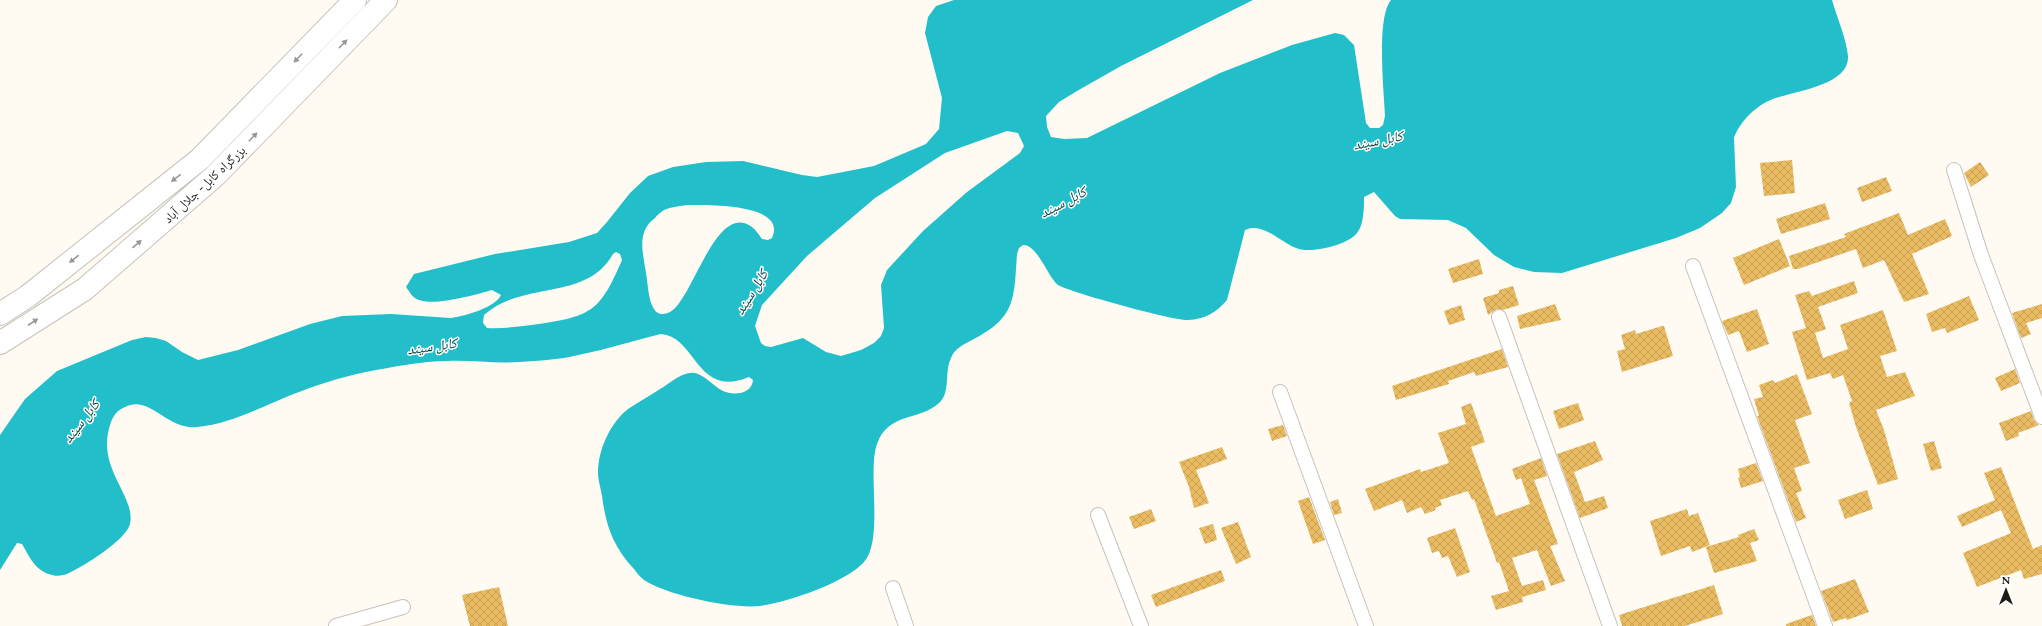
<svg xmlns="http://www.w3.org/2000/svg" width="2042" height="626" font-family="Spectral,'Noto Naskh Arabic',serif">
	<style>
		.water { fill: #22bfca; fill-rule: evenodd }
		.building { fill: url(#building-cross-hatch) }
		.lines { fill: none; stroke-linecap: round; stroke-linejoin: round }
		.street-casing { stroke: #c7c3bc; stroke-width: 16 }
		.highway-casing { stroke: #c7c3bc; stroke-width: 24 }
		.street { stroke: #fff; stroke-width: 14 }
		.highway { stroke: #fff; stroke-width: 22 }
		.oneway { fill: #999897 }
		.labels { text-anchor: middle; stroke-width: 3; stroke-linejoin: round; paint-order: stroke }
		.street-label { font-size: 13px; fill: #1c1b18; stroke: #fff }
		.water-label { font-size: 14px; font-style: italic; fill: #004348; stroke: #fff }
	</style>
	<defs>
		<pattern id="building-cross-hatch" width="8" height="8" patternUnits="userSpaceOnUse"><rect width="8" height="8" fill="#e9bb62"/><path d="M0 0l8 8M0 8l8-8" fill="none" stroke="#c7a054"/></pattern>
	</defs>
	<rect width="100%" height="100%" fill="#fffbf3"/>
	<!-- water -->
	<path class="water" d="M 954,0 L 1253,0 L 1121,66 L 1077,91 L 1059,102 L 1046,116 L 1047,127 L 1051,137 L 1064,139 L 1087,138 L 1220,73 L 1292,45 L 1335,33 L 1344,35 L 1354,45 L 1366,123 L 1370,128 L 1379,128 L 1383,125 L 1385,116 C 1384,91 1376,18 1391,0 L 1832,0 C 1837,18 1846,37 1848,56 C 1850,87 1789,91 1768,101 C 1754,108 1739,123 1734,138 L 1736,187 L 1731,203 L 1722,213 L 1700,228 L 1676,238 L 1562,273 L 1534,272 L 1514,267 L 1494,255 L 1466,228 L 1448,220 L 1400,219 L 1395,216 L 1374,192 L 1364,197 C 1364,207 1364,225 1357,233 C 1348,245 1313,253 1299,249 C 1282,244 1263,221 1245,230 L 1227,300 C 1216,313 1205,319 1188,320 C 1174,321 1069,292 1058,285 C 1047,276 1038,245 1023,245 L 1019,248 L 1017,254 C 1014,299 1016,318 972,340 C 963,345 955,348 951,358 C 944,372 951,393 939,403 C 920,421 888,412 877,444 C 867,472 884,539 864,562 C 847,582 786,603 759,606 C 732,609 666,595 644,580 C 640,577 637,573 634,569 C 613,546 606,526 602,496 C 601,489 598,480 598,473 C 598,450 610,423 628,409 C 638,402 650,396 660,389 C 669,384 679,374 690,373 C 702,371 712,386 723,391 C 734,396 752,394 753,380 L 749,377 C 696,399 697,337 661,334 C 629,342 597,352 564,358 C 550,360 534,361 519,362 C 496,364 472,360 448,361 C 421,361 393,367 366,372 C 341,377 314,386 291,395 C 259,408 230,424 197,427 C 167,430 149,394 125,407 C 116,411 113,416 110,425 C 96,469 136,495 130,524 C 126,540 84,566 69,573 C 63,576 55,577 49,574 C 35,570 29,556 22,544 L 17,543 L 0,570 L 0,435 L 25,399 L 57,371 L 132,340 L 146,337 L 156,338 L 166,341 L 182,352 L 198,360 L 238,350 L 310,324 L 342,316 L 391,314 L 451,318 C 464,316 495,308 501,295 L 492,290 C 475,295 435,306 419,300 C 412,298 410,292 406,287 L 414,274 L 495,254 L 569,242 L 597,233 L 607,222 L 630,193 L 648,176 L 673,167 L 706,162 L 743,161 L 802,175 L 817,177 L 874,166 L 926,144 L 939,129 L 942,98 L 925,33 L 928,17 L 936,6 ZM 1007,131 L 1018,133 L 1024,146 L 1020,153 L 967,192 L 923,231 L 887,270 L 881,285 L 884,328 L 881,336 L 874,343 L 861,350 L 841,356 L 826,352 L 803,338 L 771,347 L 765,346 L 761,343 L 755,326 L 762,305 L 807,256 L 875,198 L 945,153 ZM 688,205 C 706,205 788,203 772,238 L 768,240 L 762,239 C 759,235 756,230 752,227 C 716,200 693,300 670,312 C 664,315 657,315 654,309 C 648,300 648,284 646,273 C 643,253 636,232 655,218 C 657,215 661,212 664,210 C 671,207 680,206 688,205 ZM 616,252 L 620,254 L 622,260 C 600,311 592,316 539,324 C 522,326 505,329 487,328 L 483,323 L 484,315 C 523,280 586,302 613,254 Z"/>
	<!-- building -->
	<path class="building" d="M 1792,160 L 1795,193 L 1764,196 L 1760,163 Z
		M 1980,162 L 1989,175 L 1971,187 L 1964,173 Z
		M 1886,177 L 1892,191 L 1862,202 L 1857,188 Z
		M 1825,203 L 1830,219 L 1781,234 L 1776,219 Z
		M 1899,213 L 1908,235 L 1945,219 L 1952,236 L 1912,254 L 1929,294 L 1904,302 L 1884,260 L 1863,268 L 1856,249 L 1798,269 L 1793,269 L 1789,256 L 1846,237 L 1844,234 Z
		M 1779,239 L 1790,266 L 1744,285 L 1733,258 Z
		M 1479,259 L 1483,274 L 1453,283 L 1448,269 Z
		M 1854,281 L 1858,293 L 1818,307 L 1826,329 L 1815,333 L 1823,358 L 1848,349 L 1840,325 L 1883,310 L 1897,351 L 1880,356 L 1887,377 L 1905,372 L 1915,396 L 1876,410 L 1884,430 L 1898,479 L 1878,485 L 1856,427 L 1849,403 L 1852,401 L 1843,375 L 1833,379 L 1830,373 L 1807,380 L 1792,332 L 1806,328 L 1795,295 L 1809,291 L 1812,296 Z
		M 1513,286 L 1519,305 L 1503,310 L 1497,309 L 1488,315 L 1483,298 L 1499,293 L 1499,290 Z
		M 1969,296 L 1979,320 L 1947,333 L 1945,328 L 1932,332 L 1926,314 Z
		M 1555,304 L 1561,320 L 1520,329 L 1517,316 Z
		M 2042,304 L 2042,318 L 2026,323 L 2031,334 L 2021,338 L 2012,313 Z
		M 1461,305 L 1465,320 L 1449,325 L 1444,311 Z
		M 1757,309 L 1769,344 L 1747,352 L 1739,331 L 1728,335 L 1722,321 Z
		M 1662,326 L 1664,326 L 1673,356 L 1622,372 L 1617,351 L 1625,349 L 1621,335 L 1635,330 L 1636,334 Z
		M 1502,349 L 1508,367 L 1476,376 L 1474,372 L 1448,381 L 1449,384 L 1396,400 L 1392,386 Z
		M 2015,369 L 2020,383 L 2001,391 L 1995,378 Z
		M 1797,374 L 1812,414 L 1795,420 L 1810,463 L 1794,468 L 1802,491 L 1796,493 L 1806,518 L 1796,522 L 1757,416 L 1759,416 L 1754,399 L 1763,397 L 1759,385 L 1773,380 L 1775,383 Z
		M 1471,403 L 1485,442 L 1471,447 L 1496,516 L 1530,504 L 1521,478 L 1516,480 L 1512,469 L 1541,458 L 1547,476 L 1534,480 L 1558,544 L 1550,546 L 1565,581 L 1551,586 L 1537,550 L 1512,558 L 1522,586 L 1543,580 L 1546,590 L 1522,597 L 1523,602 L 1496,610 L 1491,596 L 1509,591 L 1499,562 L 1497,563 L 1474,499 L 1472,500 L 1468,491 L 1440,500 L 1442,505 L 1435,508 L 1436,510 L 1425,514 L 1421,507 L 1407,513 L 1402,500 L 1374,511 L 1365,489 L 1420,469 L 1421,472 L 1449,463 L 1438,433 L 1466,424 L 1461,407 Z
		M 1578,403 L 1584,420 L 1559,429 L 1553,411 Z
		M 2031,411 L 2034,420 L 2039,425 L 2018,433 L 2019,436 L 2006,441 L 1999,423 Z
		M 1283,425 L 1287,436 L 1272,441 L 1268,429 Z
		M 1595,441 L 1603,460 L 1574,472 L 1585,502 L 1604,496 L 1608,508 L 1580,518 L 1557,454 Z
		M 1934,441 L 1942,468 L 1931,471 L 1923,444 Z
		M 1222,447 L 1227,459 L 1196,470 L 1209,503 L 1194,508 L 1189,487 L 1179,462 Z
		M 1756,463 L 1763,481 L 1741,488 L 1738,478 L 1740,477 L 1738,469 Z
		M 2001,467 L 2033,549 L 2042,545 L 2042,574 L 2024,579 L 2021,570 L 1977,587 L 1963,553 L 2011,533 L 2001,510 L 1962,527 L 1957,516 L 1995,500 L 1984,473 Z
		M 1867,490 L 1873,509 L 1845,519 L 1838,500 Z
		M 1309,497 L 1325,540 L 1313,544 L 1298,501 Z
		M 1338,499 L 1342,513 L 1334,515 L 1330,502 Z
		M 1151,509 L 1156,521 L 1134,529 L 1129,517 Z
		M 1687,509 L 1689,516 L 1698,513 L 1710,545 L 1692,552 L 1690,546 L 1661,556 L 1650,521 Z
		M 1238,522 L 1251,557 L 1236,564 L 1221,528 Z
		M 1213,524 L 1217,540 L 1205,544 L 1199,528 Z
		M 1455,528 L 1470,572 L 1457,577 L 1448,556 L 1442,558 L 1439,551 L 1432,553 L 1427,538 Z
		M 1754,529 L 1759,540 L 1750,543 L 1757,561 L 1714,573 L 1706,547 L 1739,537 L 1738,535 Z
		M 1221,570 L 1225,581 L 1156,607 L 1151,595 Z
		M 1855,579 L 1869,612 L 1847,620 L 1846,618 L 1833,622 L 1821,591 Z
		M 1714,585 L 1723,614 L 1685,626 L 1622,626 L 1619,615 Z
		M 499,587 L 508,626 L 470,626 L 462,595 Z
		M 1812,615 L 1816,626 L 1786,626 L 1786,624 Z"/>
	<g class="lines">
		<!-- street casing -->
		<g class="street-casing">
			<path id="street" d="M 1954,170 L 1981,255 L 2042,417
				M 1693,266 L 1825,626
				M 1499,317 L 1610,626
				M 1280,392 L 1366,626
				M 1098,515 L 1141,626
				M 893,588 L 906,626
				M 336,626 L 403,607"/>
		</g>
		<!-- highway casing -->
		<g class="highway-casing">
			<path id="highway" d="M 0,314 L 28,296 L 200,159 L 355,0
				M 0,343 L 85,289 L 216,175 L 386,0"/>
		</g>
		<!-- street -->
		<use href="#street" class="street"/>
		<!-- highway -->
		<use href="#highway" class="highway"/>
	</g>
	<!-- one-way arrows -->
	<defs><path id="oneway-solid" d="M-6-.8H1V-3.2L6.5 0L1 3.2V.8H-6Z"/></defs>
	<g class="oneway">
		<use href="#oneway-solid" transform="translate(343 44) rotate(-46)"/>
		<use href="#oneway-solid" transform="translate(298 58) rotate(134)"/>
		<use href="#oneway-solid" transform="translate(253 137) rotate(-46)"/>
		<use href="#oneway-solid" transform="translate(176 178) rotate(142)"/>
		<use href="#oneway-solid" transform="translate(137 244) rotate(-41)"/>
		<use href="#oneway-solid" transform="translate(74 259) rotate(141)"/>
		<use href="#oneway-solid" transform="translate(33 322) rotate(-33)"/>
	</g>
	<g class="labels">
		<!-- street labels -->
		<g class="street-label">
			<text transform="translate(204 184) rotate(-43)" y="5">بزرگراه کابل- جلال آباد</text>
		</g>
		<!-- water labels -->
		<g class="water-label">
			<text transform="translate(1378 140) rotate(-11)" y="5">کابل سيند</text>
			<text transform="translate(1063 202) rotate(-28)" y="5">کابل سيند</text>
			<text transform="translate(751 292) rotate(-58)" y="5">کابل سيند</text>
			<text transform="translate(432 346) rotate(-8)" y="5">کابل سيند</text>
			<text transform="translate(81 421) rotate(-52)" y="5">کابل سيند</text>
		</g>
	</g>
	<!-- north arrow -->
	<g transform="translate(2006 590)" stroke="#ffffff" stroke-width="3" paint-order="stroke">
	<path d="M0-3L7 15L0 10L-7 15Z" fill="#1c1b18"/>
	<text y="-6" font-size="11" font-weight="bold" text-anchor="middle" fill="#1c1b18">N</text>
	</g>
</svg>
